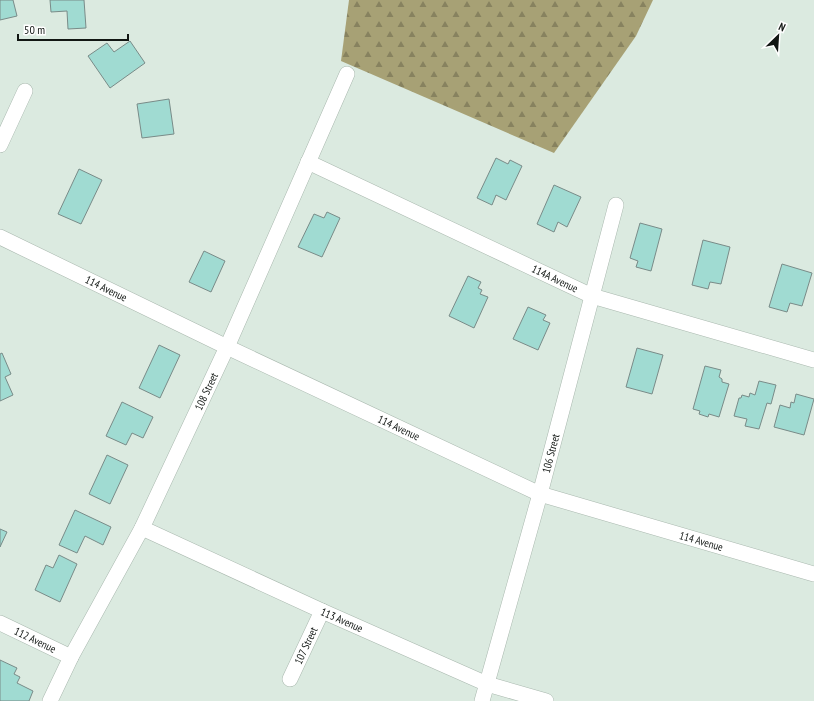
<svg xmlns="http://www.w3.org/2000/svg" width="814" height="701" font-family="'PT Sans Narrow',sans-serif">
	<style>
		.forest { fill: url(#forest-firs) }
		.building { fill: #a0dbd2; stroke: #798b88 }
		.lines { fill: none; stroke-linecap: round; stroke-linejoin: round }
		.minor-casing { stroke: #a9b8ae; stroke-width: 16 }
		.minor { stroke: #fff; stroke-width: 15 }
		.labels { text-anchor: middle; stroke-width: 3; stroke-linejoin: round; paint-order: stroke }
		.street-label { font-size: 11px; fill: #111613; stroke: #fff }
	</style>
	<defs>
		<pattern id="forest-firs" width="22" height="20" patternUnits="userSpaceOnUse"><rect width="22" height="20" fill="#a7a175"/><path d="M5 1l3.5 6h-7zM16 11l3.5 6h-7z" fill="#87825f"/></pattern>
	</defs>
	<rect width="100%" height="100%" fill="#dbeae0"/>
	<!-- forest -->
	<path class="forest" d="M 349,0 L 653,0 L 636,36 L 554,153 L 341,61 Z"/>
	<!-- building -->
	<path class="building" d="M 0,0 L 13,0 L 17,16 L 0,20 Z
		M 50,0 L 84,0 L 86,28 L 68,29 L 67,11 L 51,12 Z
		M 130,41 L 145,63 L 110,88 L 88,56 L 107,43 L 114,52 Z
		M 169,99 L 174,134 L 142,138 L 137,104 Z
		M 496,158 L 508,164 L 510,160 L 522,166 L 506,200 L 496,195 L 492,205 L 477,198 Z
		M 79,169 L 102,180 L 81,224 L 58,214 Z
		M 554,185 L 581,197 L 567,227 L 558,222 L 554,232 L 537,224 Z
		M 327,212 L 340,218 L 322,257 L 298,247 L 314,214 L 324,218 Z
		M 640,223 L 662,229 L 651,271 L 636,267 L 638,261 L 630,258 Z
		M 703,240 L 730,247 L 721,284 L 710,282 L 708,289 L 692,285 Z
		M 204,251 L 225,261 L 211,292 L 189,282 Z
		M 782,264 L 812,273 L 802,306 L 790,303 L 787,312 L 769,307 Z
		M 468,276 L 481,282 L 478,288 L 482,290 L 480,294 L 488,297 L 474,328 L 449,316 Z
		M 528,307 L 546,315 L 543,320 L 550,323 L 538,350 L 513,339 Z
		M 159,345 L 180,355 L 160,398 L 139,388 Z
		M 637,348 L 663,355 L 652,394 L 626,387 Z
		M 2,353 L 11,374 L 5,377 L 13,395 L 0,401 L 0,354 Z
		M 705,366 L 721,370 L 719,377 L 722,379 L 722,382 L 729,384 L 719,417 L 709,414 L 708,417 L 699,414 L 700,411 L 693,409 Z
		M 759,381 L 776,385 L 771,404 L 767,403 L 759,429 L 745,426 L 747,419 L 734,416 L 739,398 L 741,398 L 742,395 L 749,397 L 750,393 L 755,395 Z
		M 796,394 L 814,399 L 804,435 L 774,427 L 780,405 L 790,408 L 791,402 L 794,403 Z
		M 122,402 L 153,417 L 143,438 L 132,433 L 126,445 L 106,436 Z
		M 107,455 L 128,465 L 110,504 L 89,494 Z
		M 75,510 L 111,527 L 103,545 L 85,536 L 77,553 L 59,545 Z
		M 0,529 L 7,532 L 0,547 Z
		M 59,555 L 77,564 L 60,602 L 35,590 L 46,565 L 53,568 Z
		M 0,660 L 17,668 L 14,674 L 20,677 L 17,683 L 33,691 L 29,701 L 0,701 Z"/>
	<g class="lines">
		<!-- minor casing -->
		<g class="minor-casing">
			<g id="minor">
				<path d="M 0,145 L 25,91"/>
				<path id="s1" d="M 308,162 L 592,296 L 814,360"/>
				<path id="s2" d="M 0,237 L 227,347 L 540,494 L 814,574"/>
				<path id="s3" d="M 142,528 L 322,611 L 487,684 L 546,701"/>
				<path id="s4" d="M 0,623 L 71,657"/>
				<path id="s5" d="M 290,679 L 322,611"/>
				<path id="s6" d="M 50,701 L 71,657 L 142,528 L 227,347 L 347,74"/>
				<path id="s7" d="M 482,701 L 540,494 L 616,205"/>
			</g>
		</g>
		<!-- minor -->
		<use href="#minor" class="minor"/>
	</g>
	<g class="labels">
		<!-- street labels -->
		<g class="street-label">
			<text dy="4" stroke="none"><textPath href="#s1" startOffset="273">114A Avenue</textPath></text>
			<text dy="4" stroke="none"><textPath href="#s2" startOffset="118">114 Avenue</textPath></text>
			<text dy="4" stroke="none"><textPath href="#s6" startOffset="347">108 Street</textPath></text>
			<text dy="4" stroke="none"><textPath href="#s2" startOffset="442">114 Avenue</textPath></text>
			<text dy="4" stroke="none"><textPath href="#s7" startOffset="257">106 Street</textPath></text>
			<text dy="4" stroke="none"><textPath href="#s2" startOffset="766">114 Avenue</textPath></text>
			<text dy="4" stroke="none"><textPath href="#s3" startOffset="220">113 Avenue</textPath></text>
			<text dy="4" stroke="none"><textPath href="#s4" startOffset="39">112 Avenue</textPath></text>
			<text dy="4" stroke="none"><textPath href="#s5" startOffset="37">107 Street</textPath></text>
		</g>
	</g>
	<!-- north arrow -->
	<g transform="translate(778 36) rotate(25)" stroke="#ffffff" stroke-width="3" paint-order="stroke">
	<path d="M0-3L7 15L0 10L-7 15Z" fill="#111613"/>
	<text y="-6" font-size="11" font-weight="bold" text-anchor="middle" fill="#111613">N</text>
	</g>
	<!-- scale -->
	<path d="M18 34v6h110v-6" fill="none" stroke="#111613" stroke-width="2"/>
	<text x="24" y="34" font-size="12" fill="#111613" stroke="#ffffff" stroke-width="3" paint-order="stroke">50 m</text>
</svg>
